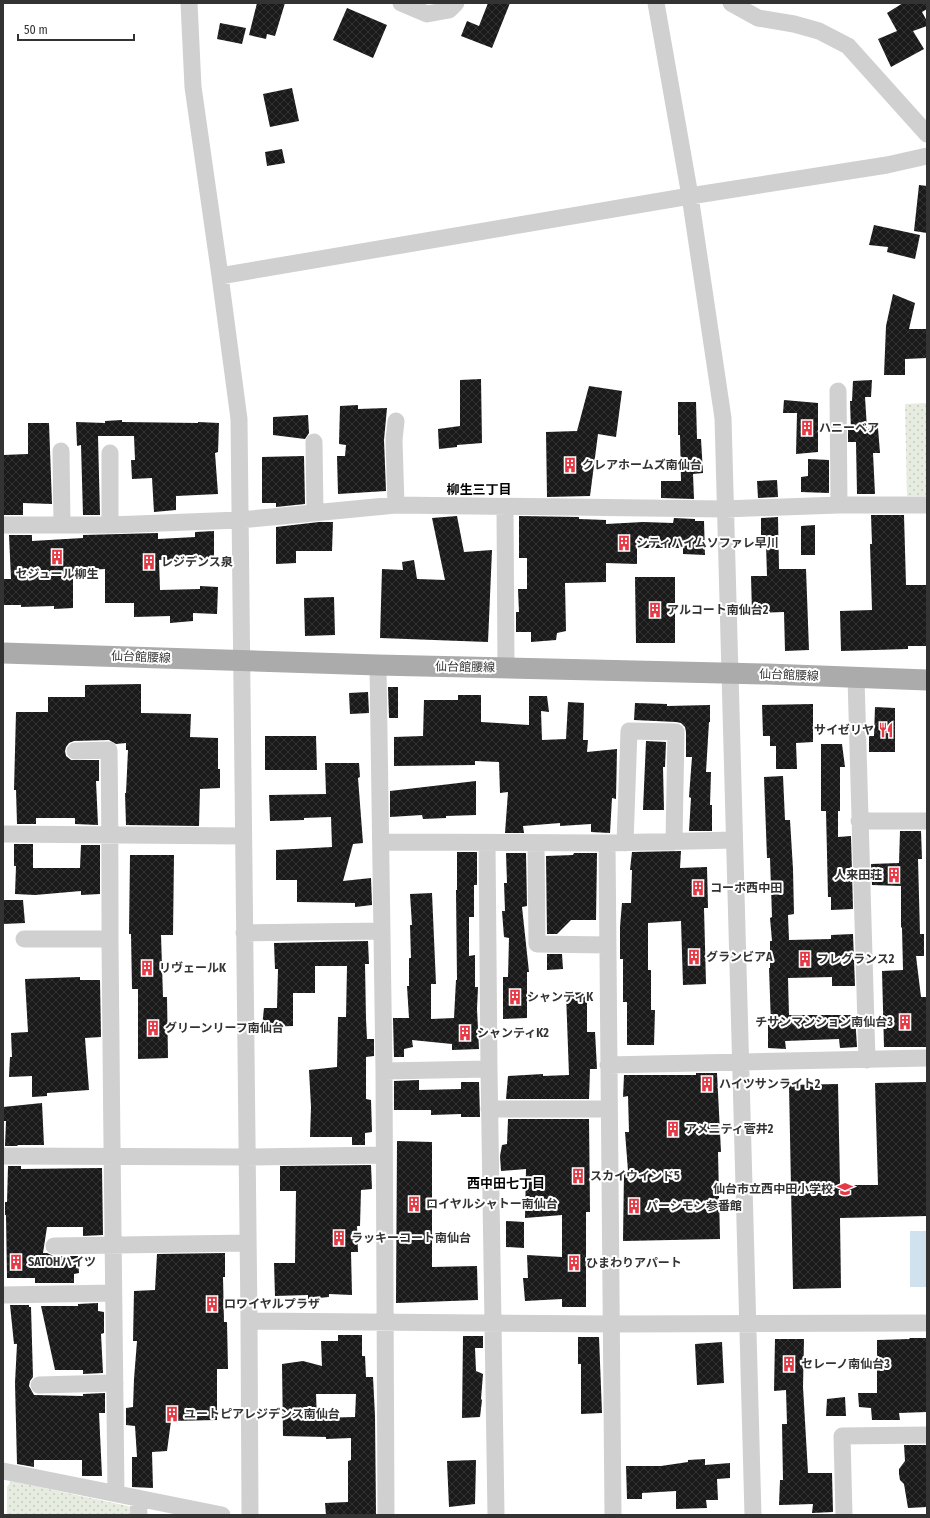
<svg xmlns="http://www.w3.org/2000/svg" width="930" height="1518" font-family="'Fira Sans Condensed','Noto Sans JP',sans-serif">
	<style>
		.park { fill: url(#park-dots) }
		.water { fill: #cfe2ee }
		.building { fill: url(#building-cross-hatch); fill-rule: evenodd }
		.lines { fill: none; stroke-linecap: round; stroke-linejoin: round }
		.minor { stroke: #d0d0d0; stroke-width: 17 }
		.major { stroke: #ababab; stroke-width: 21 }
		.labels { text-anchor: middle; stroke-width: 4; stroke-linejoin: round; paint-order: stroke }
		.poi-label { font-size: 12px; font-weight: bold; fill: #333; stroke: #fff; text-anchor: start }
		.street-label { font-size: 12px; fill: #333; stroke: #fff }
		.neighbourhood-label { font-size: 13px; font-weight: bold; fill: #000; stroke: #fff }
	</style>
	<defs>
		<pattern id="park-dots" width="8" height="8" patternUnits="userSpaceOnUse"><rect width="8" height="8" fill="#e6ecdf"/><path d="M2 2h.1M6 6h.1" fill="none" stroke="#c6cbc0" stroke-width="1.8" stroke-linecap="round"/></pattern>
		<pattern id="building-cross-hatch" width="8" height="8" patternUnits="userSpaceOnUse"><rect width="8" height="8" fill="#1a1a1a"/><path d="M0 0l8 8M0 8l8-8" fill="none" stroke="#333"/></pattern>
	</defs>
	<rect width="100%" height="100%" fill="#fff"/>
	<!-- park -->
	<path class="park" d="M 927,403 L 927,496 L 907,496 L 905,404 Z
		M 11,1481 L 128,1506 L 132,1509 L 132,1515 L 7,1515 L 7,1487 Z"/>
	<!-- water -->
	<path class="water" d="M 910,1231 L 927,1231 L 927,1287 L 910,1287 Z"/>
	<!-- building -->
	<path class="building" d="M 257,3 L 285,3 L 275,36 L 267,34 L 266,39 L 249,35 Z
		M 488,3 L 510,3 L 492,48 L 461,36 L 467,21 L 479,26 Z
		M 903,3 L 927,3 L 927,9 L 922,12 L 927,21 L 927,26 L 913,31 L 924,49 L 891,67 L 878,39 L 897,31 L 887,13 Z
		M 347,8 L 387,25 L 373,58 L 333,40 Z
		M 220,23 L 246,28 L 242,44 L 217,39 Z
		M 292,88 L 299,121 L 270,127 L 263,94 Z
		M 282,149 L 285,163 L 267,166 L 265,152 Z
		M 919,185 L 927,186 L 927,233 L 914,231 Z
		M 874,225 L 920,235 L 915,259 L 887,252 L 888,247 L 869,245 Z
		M 893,294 L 915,303 L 909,329 L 927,329 L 927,358 L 905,359 L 905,375 L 884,375 L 886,326 Z
		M 481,379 L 482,443 L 457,445 L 457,447 L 439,449 L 438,429 L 460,426 L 460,380 Z
		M 872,380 L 871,397 L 865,397 L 867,429 L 878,428 L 880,453 L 873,453 L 875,494 L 857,494 L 856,442 L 848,442 L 848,430 L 851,430 L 850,401 L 852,401 L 853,381 Z
		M 589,386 L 622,391 L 616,437 L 598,434 L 590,496 L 547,497 L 546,432 L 577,431 Z
		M 784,400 L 818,403 L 818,452 L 796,454 L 797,413 L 783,413 Z
		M 678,402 L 696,402 L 697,439 L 701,439 L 703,473 L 693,474 L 694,499 L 661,498 L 661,481 L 681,481 L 680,435 L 678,435 Z
		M 358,405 L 358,409 L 387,408 L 384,440 L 386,491 L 338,494 L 337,456 L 345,456 L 346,445 L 339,444 L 340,406 Z
		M 308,415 L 309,433 L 305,439 L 273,435 L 273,417 Z
		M 122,420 L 122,422 L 198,423 L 198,422 L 219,423 L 218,452 L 215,453 L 218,494 L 176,496 L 176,510 L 154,512 L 152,478 L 132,479 L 131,460 L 135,460 L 134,436 L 98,436 L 100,515 L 83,515 L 81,445 L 77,446 L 76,422 L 105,423 L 105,421 Z
		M 28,423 L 49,423 L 52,504 L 23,503 L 23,515 L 3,515 L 4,482 L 3,455 L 28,454 Z
		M 304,456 L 305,504 L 276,507 L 276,503 L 262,503 L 262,457 Z
		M 808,459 L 829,460 L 829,493 L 801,492 L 801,477 L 808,476 Z
		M 777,480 L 778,497 L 758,498 L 757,481 Z
		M 871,515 L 904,515 L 906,585 L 927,585 L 927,646 L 908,646 L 908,649 L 841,651 L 840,611 L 872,610 L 870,544 L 872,544 Z
		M 457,516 L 464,552 L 492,550 L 488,642 L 380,638 L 382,569 L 403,570 L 402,562 L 414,560 L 417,579 L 445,580 L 432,518 Z
		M 519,516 L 579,517 L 579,519 L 606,520 L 606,524 L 643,522 L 673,523 L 674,518 L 695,519 L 695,521 L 704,521 L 705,555 L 683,554 L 683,548 L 637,548 L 637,564 L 606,563 L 606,582 L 565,583 L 566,631 L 557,633 L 556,640 L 531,642 L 531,632 L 516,632 L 516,612 L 519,612 L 518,589 L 527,589 L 527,558 L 519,558 Z
		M 778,517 L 779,569 L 806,569 L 809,650 L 785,651 L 784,612 L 752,613 L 751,576 L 767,576 L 766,544 L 761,544 L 761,518 Z
		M 319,522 L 333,522 L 332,551 L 296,551 L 296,563 L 276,564 L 276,527 Z
		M 815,525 L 815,555 L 801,555 L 801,526 Z
		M 214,531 L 214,559 L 159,560 L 160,590 L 200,589 L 200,586 L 218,587 L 217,614 L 193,613 L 193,621 L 170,623 L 170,616 L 134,617 L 134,603 L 105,603 L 105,569 L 73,571 L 73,608 L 54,609 L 54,606 L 21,607 L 21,605 L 3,605 L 3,579 L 11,579 L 9,535 L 32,535 L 32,541 L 83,538 L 83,535 L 158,533 L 158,539 L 195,537 L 195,532 Z
		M 635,577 L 675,577 L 675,643 L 636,643 Z
		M 334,597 L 335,635 L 305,636 L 304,598 Z
		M 141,684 L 141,713 L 191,714 L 190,737 L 218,738 L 218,769 L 220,769 L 220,788 L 200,789 L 199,826 L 126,825 L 125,793 L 126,793 L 128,750 L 126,750 L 126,743 L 116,744 L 109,740 L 74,741 L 69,743 L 66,747 L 65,751 L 66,756 L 71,760 L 99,760 L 99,781 L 96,781 L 98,825 L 75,824 L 75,818 L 36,818 L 36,824 L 17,824 L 16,790 L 14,790 L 16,712 L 48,712 L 48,697 L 85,697 L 85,685 Z
		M 388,687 L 398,687 L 398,718 L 389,718 Z
		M 368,692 L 369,713 L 350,714 L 349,693 Z
		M 458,695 L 481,695 L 481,722 L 529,725 L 529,696 L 547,696 L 549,712 L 541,711 L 542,740 L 566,739 L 568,702 L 584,703 L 583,740 L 588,740 L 587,752 L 617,749 L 616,799 L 612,798 L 610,833 L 591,832 L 591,824 L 560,826 L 560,823 L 523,826 L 524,833 L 505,833 L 508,792 L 500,793 L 499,762 L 475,761 L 475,765 L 394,766 L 394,737 L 423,736 L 424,700 L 458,700 Z
		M 635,703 L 667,704 L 667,706 L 710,705 L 710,722 L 709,722 L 706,772 L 711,772 L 710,805 L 712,805 L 712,831 L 689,831 L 691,798 L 689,797 L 692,757 L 686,757 L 686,732 L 685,727 L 681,723 L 676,722 L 634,720 Z
		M 813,704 L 813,742 L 796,743 L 797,769 L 776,769 L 776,746 L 770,746 L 770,736 L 763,736 L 762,705 Z
		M 875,707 L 895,708 L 895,752 L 869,752 L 869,736 L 874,736 Z
		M 265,736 L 316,736 L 317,770 L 265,770 Z
		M 646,741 L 666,742 L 665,767 L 663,767 L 664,810 L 643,810 Z
		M 821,744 L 842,744 L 845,767 L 840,767 L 840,811 L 838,811 L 838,837 L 851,836 L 853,909 L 831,910 L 831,897 L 828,897 L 826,811 L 821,811 Z
		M 325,763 L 359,763 L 360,777 L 358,778 L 363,843 L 353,844 L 343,881 L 371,878 L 372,905 L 355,907 L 355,903 L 297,902 L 297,880 L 276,880 L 276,850 L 332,847 L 331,817 L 304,818 L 304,820 L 270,821 L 269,795 L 326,794 Z
		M 783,776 L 785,820 L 790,820 L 793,869 L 794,914 L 788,915 L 789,940 L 831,939 L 831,935 L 853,934 L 855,986 L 832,986 L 832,977 L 788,978 L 789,1015 L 855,1015 L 857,1047 L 840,1048 L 839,1039 L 785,1041 L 786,1049 L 768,1048 L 768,1025 L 771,1025 L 769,968 L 770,968 L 770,941 L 772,941 L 770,918 L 772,917 L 770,858 L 767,858 L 764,777 Z
		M 476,781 L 476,815 L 446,816 L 446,818 L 423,819 L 422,815 L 390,817 L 390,791 Z
		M 900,831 L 921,831 L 922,859 L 918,859 L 920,934 L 924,934 L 924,956 L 916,956 L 921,997 L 927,997 L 927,1047 L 884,1047 L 882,971 L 903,970 L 902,928 L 901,927 L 901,886 L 872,885 L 871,864 L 899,863 Z
		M 14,844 L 33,844 L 33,868 L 80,868 L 81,845 L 100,845 L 100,894 L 81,895 L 81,891 L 35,895 L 15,894 L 16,866 L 14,866 Z
		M 681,851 L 680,868 L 707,867 L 708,908 L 704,908 L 706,984 L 683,985 L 681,921 L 648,923 L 648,970 L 651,970 L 651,1010 L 655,1010 L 654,1045 L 627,1045 L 627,1002 L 623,1002 L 623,959 L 620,959 L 620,927 L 622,903 L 631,903 L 632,870 L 630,870 L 632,852 Z
		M 457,852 L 477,852 L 477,885 L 474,885 L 474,917 L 469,917 L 469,956 L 475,955 L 475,987 L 478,987 L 477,1009 L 479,1049 L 452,1050 L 452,1044 L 412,1040 L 413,1047 L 404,1049 L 404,1057 L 394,1057 L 393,1018 L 409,1018 L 407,986 L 409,986 L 409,958 L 411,958 L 410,925 L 412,925 L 410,894 L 432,893 L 436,984 L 431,984 L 431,1019 L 454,1018 L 456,980 L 457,980 L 456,890 L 457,890 Z
		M 506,853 L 526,853 L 527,906 L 522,907 L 529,972 L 527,972 L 527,1018 L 503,1019 L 503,977 L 508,977 L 509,938 L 504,937 L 502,911 L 505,911 L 504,883 L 507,883 Z
		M 574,853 L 597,853 L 596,920 L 571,920 L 557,934 L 547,934 L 546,856 L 573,855 Z
		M 130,855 L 174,855 L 173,935 L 161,935 L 163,997 L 167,997 L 168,1058 L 138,1059 L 138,989 L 132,989 L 131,934 L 129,934 Z
		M 3,900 L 23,900 L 25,923 L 3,924 Z
		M 368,941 L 369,964 L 365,964 L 366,1019 L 367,1039 L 374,1039 L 374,1056 L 366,1057 L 366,1099 L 371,1100 L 372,1132 L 365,1133 L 365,1145 L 352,1145 L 352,1137 L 310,1137 L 311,1107 L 309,1070 L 337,1067 L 338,1017 L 346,1017 L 347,966 L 315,966 L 315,993 L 293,993 L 293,1026 L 262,1027 L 264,1008 L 277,1008 L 278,969 L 275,969 L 274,943 Z
		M 547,954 L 562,954 L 563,969 L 547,970 Z
		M 80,977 L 80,980 L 100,980 L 101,1037 L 85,1038 L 89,1090 L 47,1093 L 47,1096 L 32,1097 L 32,1076 L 9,1077 L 10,1057 L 12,1057 L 11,1033 L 28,1032 L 25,979 Z
		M 587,992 L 587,1032 L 595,1032 L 597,1069 L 590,1069 L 589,1099 L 506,1099 L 508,1076 L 543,1074 L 543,1076 L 569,1075 L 566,993 Z
		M 696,1073 L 717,1073 L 721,1152 L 718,1152 L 720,1239 L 623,1241 L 624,1171 L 628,1171 L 625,1132 L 629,1132 L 628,1096 L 623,1097 L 624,1075 L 696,1075 Z
		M 419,1080 L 419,1090 L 461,1089 L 461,1082 L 479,1082 L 480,1117 L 461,1117 L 461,1114 L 431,1115 L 431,1110 L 394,1110 L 394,1081 Z
		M 927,1082 L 927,1216 L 840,1218 L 841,1288 L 793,1289 L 789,1085 L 838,1084 L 840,1185 L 878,1185 L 875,1083 Z
		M 42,1103 L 44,1145 L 17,1145 L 18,1146 L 5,1146 L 6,1121 L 3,1121 L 3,1107 Z
		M 508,1119 L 589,1119 L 590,1212 L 586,1212 L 586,1307 L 562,1307 L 562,1299 L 525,1301 L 523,1278 L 528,1278 L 527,1255 L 562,1257 L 562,1215 L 525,1218 L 526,1169 L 501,1171 L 500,1156 L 502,1145 L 507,1144 Z
		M 397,1141 L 432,1142 L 432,1267 L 477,1266 L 478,1300 L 396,1303 Z
		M 371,1165 L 372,1189 L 361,1190 L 360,1226 L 357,1226 L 358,1252 L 351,1252 L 352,1295 L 329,1294 L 329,1297 L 308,1299 L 308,1295 L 275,1296 L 274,1263 L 295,1263 L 296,1191 L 280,1191 L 280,1166 Z
		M 8,1166 L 21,1166 L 21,1169 L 102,1168 L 103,1235 L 83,1236 L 83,1227 L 47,1227 L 43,1253 L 47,1253 L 54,1256 L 78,1256 L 79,1273 L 74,1274 L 74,1283 L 35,1283 L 35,1278 L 7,1278 L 6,1215 L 5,1215 L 5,1202 L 7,1202 Z
		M 506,1221 L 524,1222 L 524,1248 L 506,1247 Z
		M 225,1253 L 225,1277 L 223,1277 L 224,1322 L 227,1322 L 228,1369 L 217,1369 L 217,1420 L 171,1421 L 167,1451 L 152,1452 L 153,1488 L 132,1487 L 132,1457 L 137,1457 L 135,1426 L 126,1425 L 126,1408 L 133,1407 L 134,1379 L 137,1341 L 133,1341 L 134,1291 L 155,1290 L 157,1254 Z
		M 98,1303 L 98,1311 L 104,1312 L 104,1333 L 101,1334 L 103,1373 L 83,1374 L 83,1370 L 55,1370 L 41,1306 L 78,1306 L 78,1304 Z
		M 10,1305 L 29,1305 L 29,1307 L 31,1307 L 33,1377 L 30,1381 L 29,1386 L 34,1395 L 83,1396 L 83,1394 L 105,1393 L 105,1413 L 99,1413 L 102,1476 L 82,1476 L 82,1460 L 34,1460 L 34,1467 L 17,1464 L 15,1383 L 17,1344 L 14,1344 Z
		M 338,1335 L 362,1335 L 362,1356 L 365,1356 L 366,1377 L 373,1377 L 375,1416 L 376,1515 L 326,1515 L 325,1503 L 348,1502 L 348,1461 L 351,1460 L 351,1438 L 326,1439 L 326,1437 L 283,1436 L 282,1364 L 303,1361 L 322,1366 L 321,1341 L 338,1341 ZM 316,1394 L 356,1394 L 355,1417 L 317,1418 Z
		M 463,1336 L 483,1336 L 483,1348 L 475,1348 L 476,1371 L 483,1374 L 481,1399 L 482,1400 L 480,1417 L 462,1418 Z
		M 578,1337 L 599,1337 L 602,1413 L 581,1414 L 581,1364 L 578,1364 Z
		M 909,1338 L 927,1338 L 927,1412 L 899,1413 L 900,1420 L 872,1420 L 871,1408 L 859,1407 L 858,1393 L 877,1393 L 877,1340 L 910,1339 Z
		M 775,1339 L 804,1339 L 803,1387 L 808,1473 L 832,1473 L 833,1512 L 812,1513 L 813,1504 L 779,1505 L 780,1480 L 783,1480 L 782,1424 L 787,1424 L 786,1390 L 774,1391 Z
		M 722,1342 L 724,1383 L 697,1385 L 695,1344 Z
		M 845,1397 L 846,1416 L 826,1416 L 827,1399 Z
		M 904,1445 L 927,1445 L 927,1507 L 908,1508 L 904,1484 L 900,1480 L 899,1474 L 899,1469 L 905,1461 Z
		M 705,1459 L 705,1465 L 730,1463 L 730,1478 L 717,1479 L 718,1500 L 706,1500 L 707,1508 L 676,1509 L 676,1491 L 642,1493 L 642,1499 L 627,1499 L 626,1466 L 661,1466 L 688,1462 L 688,1460 Z
		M 476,1460 L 475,1504 L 449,1507 L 447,1461 Z"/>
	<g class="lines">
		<!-- minor -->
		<path class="minor" d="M 189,3 L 193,87 L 220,276 L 239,419 L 249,1321 L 250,1515
			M 401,3 L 427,14 L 449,10 L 456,3
			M 656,3 L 690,196 L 723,418 L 753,1515
			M 731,3 L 758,18 L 794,24 L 819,31 L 848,46 L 927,134
			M 220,276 L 690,196 L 887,165 L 927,156
			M 838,391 L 839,505
			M 314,442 L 315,513
			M 61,451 L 62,525
			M 110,453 L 110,525
			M 396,505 L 394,440 L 396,421
			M 505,507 L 506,667
			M 3,525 L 110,525 L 240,520 L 396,505 L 724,509 L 839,505 L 927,505
			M 378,665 L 384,1071 L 386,1515
			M 856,678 L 867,1060
			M 75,751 L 109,750 C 110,814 110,877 110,941 C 112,1125 113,1309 116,1493
			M 859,821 L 927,821
			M 3,834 L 243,836
			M 381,842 L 607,843 L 734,840
			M 487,843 L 489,1069 L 496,1515
			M 536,843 L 537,944 L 607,945
			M 607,843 L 613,1515
			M 625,843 L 629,731 L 676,732 L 674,842
			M 244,933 L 382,931
			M 24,939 L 110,939
			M 608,1065 L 927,1058
			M 384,1071 L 489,1069
			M 489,1109 L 608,1109
			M 3,1156 L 246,1157 L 383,1155
			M 54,1246 L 248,1243
			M 3,1295 L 113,1293
			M 249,1321 L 612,1324 L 927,1323
			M 39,1385 L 115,1383
			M 3,1471 L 222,1515
			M 138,1498 L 139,1515
			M 844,1515 L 842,1436 L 927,1435"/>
		<!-- major -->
		<path class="major" d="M 3,653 L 378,665 L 767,674 L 927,680"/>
	</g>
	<!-- icons -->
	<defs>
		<g id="building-bare" transform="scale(1.2)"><path d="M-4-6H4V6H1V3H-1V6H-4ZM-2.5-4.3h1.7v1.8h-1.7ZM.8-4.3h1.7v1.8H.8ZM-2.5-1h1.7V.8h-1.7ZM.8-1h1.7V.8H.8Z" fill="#e63946" stroke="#fff" stroke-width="2.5" paint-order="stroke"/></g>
		<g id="restaurant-bare" transform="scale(1.2)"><path d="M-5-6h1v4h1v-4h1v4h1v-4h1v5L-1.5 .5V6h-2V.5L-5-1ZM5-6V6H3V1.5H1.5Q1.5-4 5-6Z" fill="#e63946" stroke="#fff" stroke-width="2.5" paint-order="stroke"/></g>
		<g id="school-bare" transform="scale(1.2)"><path d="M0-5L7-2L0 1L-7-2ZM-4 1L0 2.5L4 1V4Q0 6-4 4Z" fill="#e63946" stroke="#fff" stroke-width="2.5" paint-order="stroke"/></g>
	</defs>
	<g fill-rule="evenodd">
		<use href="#building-bare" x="807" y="428"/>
		<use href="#building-bare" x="570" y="465"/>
		<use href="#building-bare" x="624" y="543"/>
		<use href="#building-bare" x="57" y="557"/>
		<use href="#building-bare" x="149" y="562"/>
		<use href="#building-bare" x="655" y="610"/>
		<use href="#restaurant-bare" x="886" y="730"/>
		<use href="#building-bare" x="894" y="875"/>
		<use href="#building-bare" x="698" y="888"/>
		<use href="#building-bare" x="694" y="957"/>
		<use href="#building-bare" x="805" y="959"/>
		<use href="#building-bare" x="147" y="968"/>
		<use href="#building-bare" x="515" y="997"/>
		<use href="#building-bare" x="905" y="1022"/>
		<use href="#building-bare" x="153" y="1028"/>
		<use href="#building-bare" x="465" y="1033"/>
		<use href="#building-bare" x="707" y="1084"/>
		<use href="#building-bare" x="673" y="1129"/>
		<use href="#building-bare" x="578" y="1176"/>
		<use href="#school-bare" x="845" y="1189"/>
		<use href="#building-bare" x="414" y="1204"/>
		<use href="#building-bare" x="634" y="1206"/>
		<use href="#building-bare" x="339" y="1238"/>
		<use href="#building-bare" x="16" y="1262"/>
		<use href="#building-bare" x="574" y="1263"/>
		<use href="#building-bare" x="212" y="1304"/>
		<use href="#building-bare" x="789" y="1364"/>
		<use href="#building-bare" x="172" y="1414"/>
	</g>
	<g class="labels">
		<!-- poi labels -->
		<g class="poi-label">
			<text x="819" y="432">ハニーベア</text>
			<text x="582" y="469">クレアホームズ南仙台</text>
			<text x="636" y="547">シティハイムソファレ早川</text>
			<text x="161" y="566">レジデンス泉</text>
			<text x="57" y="578" text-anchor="middle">セジュール柳生</text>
			<text x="667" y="614">アルコート南仙台2</text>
			<text x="874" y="734" text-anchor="end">サイゼリヤ</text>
			<text x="882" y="879" text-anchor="end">人来田荘</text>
			<text x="710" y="892">コーポ西中田</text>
			<text x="706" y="961">グランビアA</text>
			<text x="817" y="963">フレグランス2</text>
			<text x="159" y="972">リヴェールK</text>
			<text x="527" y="1001">シャンティK</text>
			<text x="893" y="1026" text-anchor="end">チサンマンション南仙台3</text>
			<text x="165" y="1032">グリーンリーフ南仙台</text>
			<text x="477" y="1037">シャンティK2</text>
			<text x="719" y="1088">ハイツサンライト2</text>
			<text x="685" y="1133">アメニティ菅井2</text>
			<text x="590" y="1180">スカイウインド5</text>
			<text x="833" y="1193" text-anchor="end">仙台市立西中田小学校</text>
			<text x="426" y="1208">ロイヤルシャトー南仙台</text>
			<text x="646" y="1210">パーシモン参番館</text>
			<text x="351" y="1242">ラッキーコート南仙台</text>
			<text x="28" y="1266">SATOHハイツ</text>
			<text x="586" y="1267">ひまわりアパート</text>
			<text x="224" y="1308">ロワイヤルプラザ</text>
			<text x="801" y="1368">セレーノ南仙台3</text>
			<text x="184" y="1418">ユートピアレジデンス南仙台</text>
		</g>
		<!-- street labels -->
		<g class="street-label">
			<text transform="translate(141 657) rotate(2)" y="4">仙台館腰線</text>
			<text transform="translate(465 667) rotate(1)" y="4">仙台館腰線</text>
			<text transform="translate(789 675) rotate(2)" y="4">仙台館腰線</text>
		</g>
		<!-- neighbourhood labels -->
		<g class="neighbourhood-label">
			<text x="479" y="494">柳生三丁目</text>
			<text x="506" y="1188">西中田七丁目</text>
		</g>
	</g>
	<!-- border -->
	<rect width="930" height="1518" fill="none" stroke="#333333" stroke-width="8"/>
	<!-- scale -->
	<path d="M18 34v6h116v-6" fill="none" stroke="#333333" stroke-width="2"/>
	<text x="24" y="34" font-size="12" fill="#333333" stroke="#ffffff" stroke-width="3" paint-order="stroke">50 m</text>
</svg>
